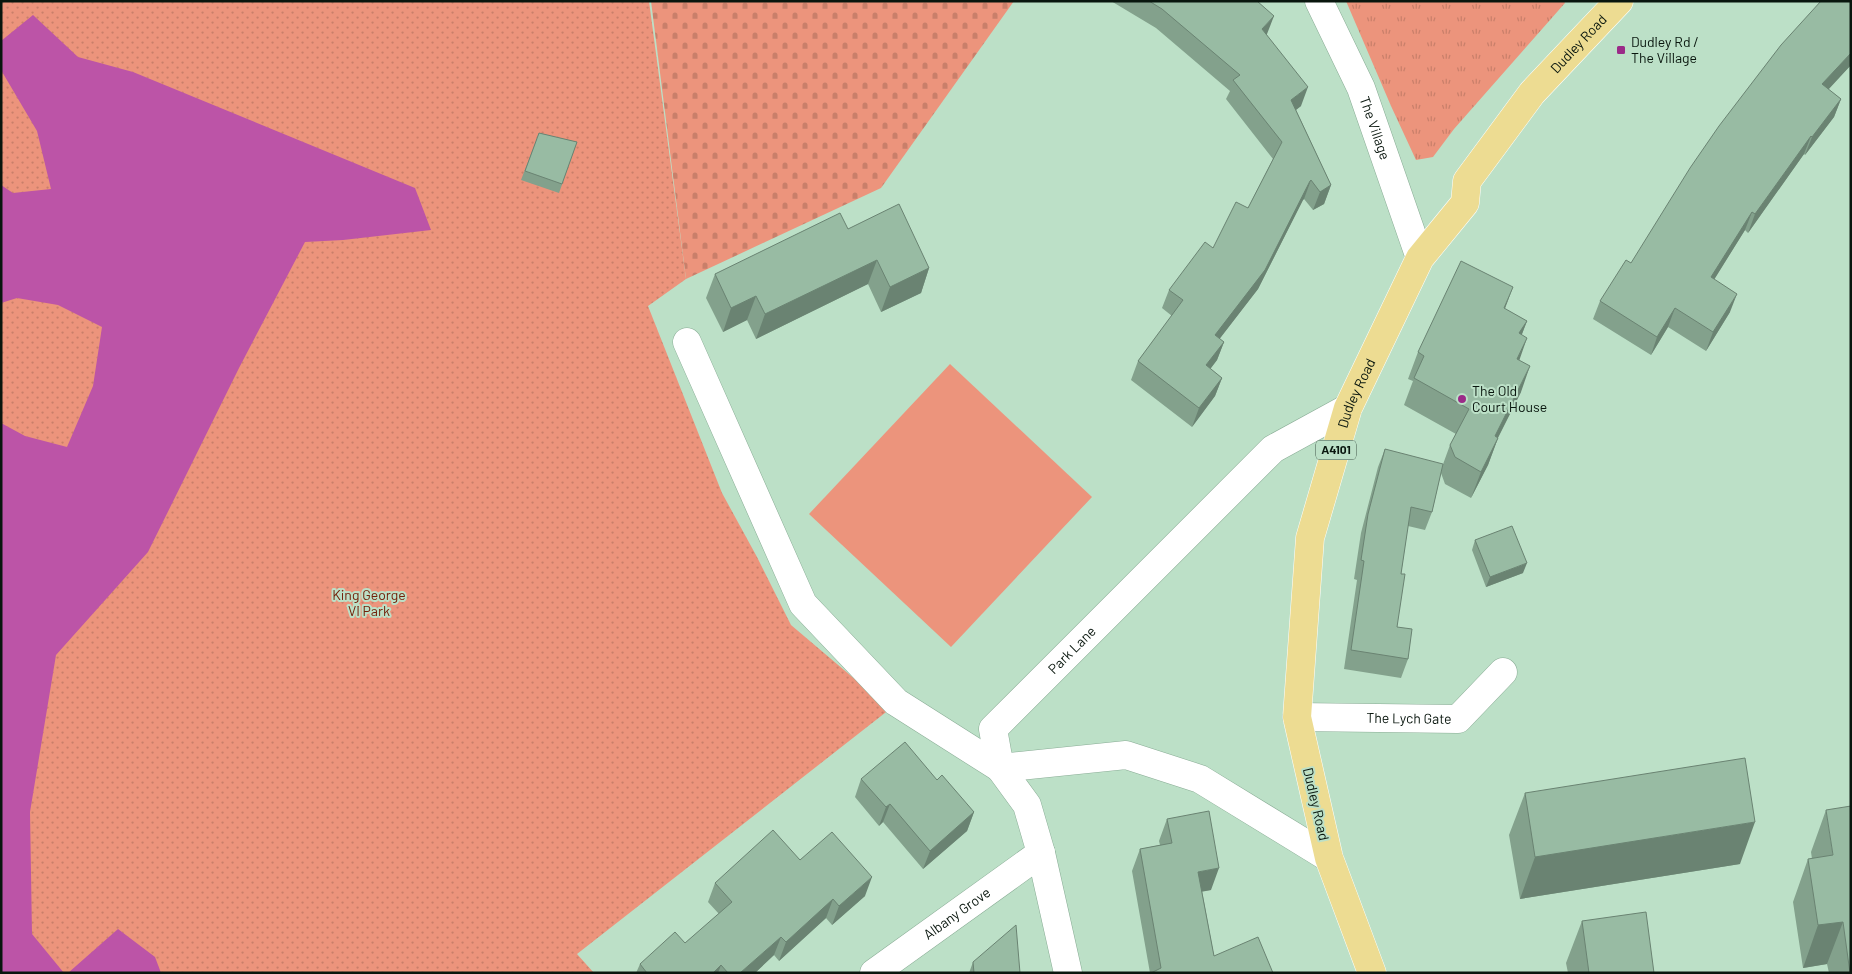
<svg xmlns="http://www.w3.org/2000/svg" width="1852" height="974" font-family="Barlow,sans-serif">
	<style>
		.grass { fill: url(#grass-tufts) }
		.cemetery { fill: url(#cemetery-stones) }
		.park { fill: url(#park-dots) }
		.pitch { fill: #ec947c }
		.water { fill: #bc54a7 }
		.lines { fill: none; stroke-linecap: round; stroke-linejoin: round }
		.street-casing { stroke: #89ac95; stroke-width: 29 }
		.primary-casing { stroke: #fff; stroke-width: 29 }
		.street { stroke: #fff; stroke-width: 28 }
		.primary { stroke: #eddc92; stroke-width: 28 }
		.wall { fill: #83a18c }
		.shaded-wall { fill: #6a8372 }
		.building { fill: #98bba3; stroke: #6a8372 }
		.poi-dot { fill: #9b2a88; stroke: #bce0c7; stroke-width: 2 }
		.labels { text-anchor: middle; stroke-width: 4; stroke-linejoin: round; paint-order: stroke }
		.shield { fill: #bce0c7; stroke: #3f5346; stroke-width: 1 }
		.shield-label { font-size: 12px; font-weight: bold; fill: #09160e }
		.poi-label { font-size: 14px; fill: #09160e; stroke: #bce0c7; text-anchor: start }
		.street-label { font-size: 14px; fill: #09160e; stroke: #bce0c7 }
		.park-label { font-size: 14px; fill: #72210a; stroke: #bce0c7 }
	</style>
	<defs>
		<pattern id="grass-tufts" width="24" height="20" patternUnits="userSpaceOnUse" patternTransform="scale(1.25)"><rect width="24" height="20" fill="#ec947c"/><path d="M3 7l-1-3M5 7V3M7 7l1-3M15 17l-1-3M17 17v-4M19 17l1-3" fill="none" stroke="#c97f6a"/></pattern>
		<pattern id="cemetery-stones" width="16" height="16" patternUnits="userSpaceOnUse" patternTransform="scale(1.25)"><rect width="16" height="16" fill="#ec947c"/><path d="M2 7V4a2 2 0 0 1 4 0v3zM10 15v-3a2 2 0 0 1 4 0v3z" fill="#c97f6a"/></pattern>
		<pattern id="park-dots" width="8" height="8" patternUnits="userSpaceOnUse" patternTransform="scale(1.25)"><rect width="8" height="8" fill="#ec947c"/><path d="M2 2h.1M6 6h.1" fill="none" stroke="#c97f6a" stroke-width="1.8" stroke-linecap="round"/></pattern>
	</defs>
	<rect width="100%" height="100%" fill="#bce0c7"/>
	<!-- grass -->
	<path class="grass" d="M 1346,1 L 1564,1 L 1565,3 L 1454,129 L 1433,157 L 1416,160 L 1391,106 Z"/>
	<!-- cemetery -->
	<path class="cemetery" d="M 651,1 L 1014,1 L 881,188 L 686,279 Z"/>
	<!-- park -->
	<path class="park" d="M 1,1 L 649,1 L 686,279 L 648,306 L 722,493 L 757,557 L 791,625 L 890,709 L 577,954 L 594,973 L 1,973 Z"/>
	<!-- pitch -->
	<path class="pitch" d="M 950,364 L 1092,497 L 951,647 L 809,514 Z"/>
	<!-- water -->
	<path class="water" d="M 33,15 L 78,57 L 133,72 L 415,188 L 431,230 L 343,240 L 305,242 L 239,368 L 148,552 L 56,655 L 30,812 L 32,934 L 64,973 L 1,973 L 1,423 L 25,436 L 67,447 L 93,386 L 102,327 L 58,305 L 17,298 L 1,303 L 1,185 L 13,193 L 51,189 L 37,131 L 1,70 L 1,41 Z
		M 118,929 L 155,957 L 161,973 L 68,973 Z"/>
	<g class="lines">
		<!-- street casing -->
		<g class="street-casing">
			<g id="street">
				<path id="s1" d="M 1319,1 L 1361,88 L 1420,258"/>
				<path d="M 687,342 L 803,604 L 896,702 L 1000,768 L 1126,755 L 1200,779 L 1329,858"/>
				<path id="s2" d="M 1297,717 L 1458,719 L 1503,672"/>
				<path id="s3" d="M 874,973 L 1041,853"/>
				<path id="s4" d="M 1068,973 L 1041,853 L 1027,805 L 1000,768 L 993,729 L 1273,449 L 1348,408"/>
			</g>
		</g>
		<!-- primary casing -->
		<g class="primary-casing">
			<g id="primary">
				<path id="s5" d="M 1372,973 L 1329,858 L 1297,717 L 1310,538 L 1348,408 L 1420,258 L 1465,203 L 1467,181 L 1532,93 L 1619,1"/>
			</g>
		</g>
		<!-- street -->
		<use href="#street" class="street"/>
		<!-- primary -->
		<use href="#primary" class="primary"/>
	</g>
	<!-- wall -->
	<path class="wall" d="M 1111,1 L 1257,1 L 1267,35 L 1301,106 L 1296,110 L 1331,185 L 1324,204 L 1313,210 L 1304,199 L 1303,200 L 1258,289 L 1219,339 L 1224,342 L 1217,360 L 1210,369 L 1222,378 L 1215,396 L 1192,427 L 1131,380 L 1138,361 L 1172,316 L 1162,308 L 1169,290 L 1213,248 L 1248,208 L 1273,159 L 1226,99 L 1230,91 L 1156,28 Z
		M 1851,1 L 1851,65 L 1828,89 L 1841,99 L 1834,117 L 1805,155 L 1804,154 L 1748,233 L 1745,230 L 1714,279 L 1730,312 L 1706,351 L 1668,327 L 1651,355 L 1593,319 L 1600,301 Z
		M 539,133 L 577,142 L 559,193 L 521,180 Z
		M 848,229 L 929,268 L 921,293 L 881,312 L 868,284 L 756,339 L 747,320 L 723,332 L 706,298 L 715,274 Z
		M 1505,309 L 1527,321 L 1522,334 L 1519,360 L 1521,392 L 1498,438 L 1488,465 L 1471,498 L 1445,484 L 1441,473 L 1432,512 L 1425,530 L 1408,526 L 1401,574 L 1397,627 L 1408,659 L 1401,678 L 1344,669 L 1357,580 L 1354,579 L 1361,533 L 1378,467 L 1385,449 L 1442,467 L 1450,445 L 1456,434 L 1404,405 L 1413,381 L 1408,379 L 1418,352 Z
		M 1475,540 L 1523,573 L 1486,587 L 1472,550 Z
		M 861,779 L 937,780 L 974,812 L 967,831 L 923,869 L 883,822 L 879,826 L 855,797 Z
		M 1525,793 L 1740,864 L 1520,899 L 1509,835 Z
		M 1826,810 L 1851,973 L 1829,973 L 1827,964 L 1803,968 L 1793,902 L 1808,859 L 1812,859 L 1811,852 Z
		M 1167,819 L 1211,890 L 1202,891 L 1214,956 L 1150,973 L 1132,871 L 1140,849 L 1160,845 L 1159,841 Z
		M 715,883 L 865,896 L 832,925 L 826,918 L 779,961 L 774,955 L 755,973 L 636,973 L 640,964 L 685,943 L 719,914 L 708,902 Z
		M 1582,921 L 1654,973 L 1568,973 L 1566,963 Z
		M 973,962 L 1020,973 L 969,973 Z"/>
	<!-- shaded-wall -->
	<path class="shaded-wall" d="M 1274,16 L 1267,34 L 1256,48 L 1262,29 Z
		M 1851,53 L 1851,65 L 1816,103 L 1822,84 Z
		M 1308,87 L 1301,106 L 1284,119 L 1291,100 Z
		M 1841,99 L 1834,117 L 1805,155 L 1812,137 Z
		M 1811,136 L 1804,154 L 1748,233 L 1755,214 Z
		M 1311,180 L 1304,199 L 1303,200 L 1258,289 L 1208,354 L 1215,335 Z
		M 1331,185 L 1324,204 L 1313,210 L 1320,192 Z
		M 1752,212 L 1745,230 L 1704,296 L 1711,277 Z
		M 877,260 L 868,284 L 756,339 L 765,314 Z
		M 929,268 L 921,293 L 881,312 L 890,287 Z
		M 1513,287 L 1503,314 L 1504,308 Z
		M 1737,294 L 1730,312 L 1706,351 L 1713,332 Z
		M 756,296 L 747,320 L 723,332 L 731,308 Z
		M 1675,308 L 1668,327 L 1651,355 L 1657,337 Z
		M 1527,321 L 1517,347 L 1519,333 Z
		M 1527,338 L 1518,364 L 1517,359 Z
		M 1224,342 L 1217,360 L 1199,384 L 1206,365 Z
		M 1530,366 L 1521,392 L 1485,463 L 1495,436 Z
		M 1222,378 L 1215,396 L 1192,427 L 1199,408 Z
		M 1498,438 L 1488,465 L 1471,498 L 1481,472 Z
		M 1527,563 L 1523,573 L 1486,587 L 1490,577 Z
		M 890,804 L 883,822 L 879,826 L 886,807 Z
		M 974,812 L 967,831 L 923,869 L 930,851 Z
		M 1755,822 L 1740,864 L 1520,899 L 1535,857 Z
		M 1219,868 L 1211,890 L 1190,894 L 1198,872 Z
		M 872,877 L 865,896 L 832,925 L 839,906 Z
		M 833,899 L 826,918 L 779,961 L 786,942 Z
		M 1843,922 L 1827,964 L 1803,968 L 1818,925 Z
		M 781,937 L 774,955 L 755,973 L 740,973 Z
		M 721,965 L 718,973 L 713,973 Z"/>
	<!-- building -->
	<path class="building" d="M 1149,1 L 1257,1 L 1274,16 L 1262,29 L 1308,87 L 1291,100 L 1331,185 L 1320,192 L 1311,180 L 1310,181 L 1265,270 L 1215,335 L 1224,342 L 1206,365 L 1222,378 L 1199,408 L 1138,361 L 1183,300 L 1169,290 L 1205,242 L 1213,248 L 1236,202 L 1248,208 L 1282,142 L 1233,80 L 1240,75 L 1162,9 Z
		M 1821,1 L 1851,1 L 1851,53 L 1822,84 L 1841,99 L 1812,137 L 1811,136 L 1755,214 L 1752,212 L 1711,277 L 1737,294 L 1713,332 L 1675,308 L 1657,337 L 1600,301 L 1626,260 L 1631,263 L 1690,168 L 1719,126 L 1781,45 Z
		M 539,133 L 577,142 L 562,184 L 525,171 Z
		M 899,204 L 929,268 L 890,287 L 877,260 L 765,314 L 756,296 L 731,308 L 715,274 L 840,213 L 848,229 Z
		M 1461,261 L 1513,287 L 1504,308 L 1527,321 L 1519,333 L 1527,338 L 1517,359 L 1530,366 L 1495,436 L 1498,438 L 1481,472 L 1455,457 L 1450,445 L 1469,409 L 1414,378 L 1424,356 L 1418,352 Z
		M 1385,449 L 1443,464 L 1432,512 L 1411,507 L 1401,574 L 1405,574 L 1397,627 L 1412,629 L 1408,659 L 1351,650 L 1364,561 L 1361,560 L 1368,514 Z
		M 1512,526 L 1527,563 L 1490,577 L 1475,540 Z
		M 905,742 L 937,780 L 942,775 L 974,812 L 930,851 L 890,804 L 886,807 L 861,779 Z
		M 1745,758 L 1755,822 L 1535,857 L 1525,793 Z
		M 1851,806 L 1851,973 L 1850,973 L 1843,922 L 1818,925 L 1808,859 L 1833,855 L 1826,810 Z
		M 1209,811 L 1219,868 L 1198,872 L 1214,956 L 1258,937 L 1273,973 L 1151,973 L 1161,968 L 1140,849 L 1172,843 L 1167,819 Z
		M 773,830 L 800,860 L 832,832 L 872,877 L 839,906 L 833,899 L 786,942 L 781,937 L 740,973 L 728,973 L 721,965 L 713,973 L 647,973 L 640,964 L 675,932 L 685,943 L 732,902 L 715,883 Z
		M 1646,912 L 1654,973 L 1589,973 L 1582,921 Z
		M 1016,925 L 1020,973 L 974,973 L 973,962 Z"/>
	<!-- markers -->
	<g class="poi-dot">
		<rect x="1616" y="45" width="10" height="10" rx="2.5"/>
		<circle cx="1462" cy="399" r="5"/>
	</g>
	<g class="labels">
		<!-- shield labels -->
		<rect class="shield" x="1316" y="440.5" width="40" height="19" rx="4"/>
		<g class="shield-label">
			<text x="1336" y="454">A4101</text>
		</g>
		<!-- poi labels -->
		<g class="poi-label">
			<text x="1631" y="47">Dudley Rd /<tspan x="1631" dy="16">The Village</tspan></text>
			<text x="1472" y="396">The Old<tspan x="1472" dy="16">Court House</tspan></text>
		</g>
		<!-- street labels -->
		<g class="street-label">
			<text dy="5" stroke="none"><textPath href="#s5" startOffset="1019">Dudley Road</textPath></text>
			<text dy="5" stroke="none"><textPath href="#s1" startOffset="139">The Village</textPath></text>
			<text dy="5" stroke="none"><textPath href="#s5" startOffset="599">Dudley Road</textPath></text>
			<text dy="5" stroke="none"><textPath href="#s4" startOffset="370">Park Lane</textPath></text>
			<text dy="5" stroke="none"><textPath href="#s2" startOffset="112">The Lych Gate</textPath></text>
			<text transform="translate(1316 804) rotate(77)" y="5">Dudley Road</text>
			<text dy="5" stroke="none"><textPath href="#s3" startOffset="102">Albany Grove</textPath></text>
		</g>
		<!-- park labels -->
		<g class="park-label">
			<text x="369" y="600">King George<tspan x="369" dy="16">VI Park</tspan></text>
		</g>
	</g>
	<!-- border -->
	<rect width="1852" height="974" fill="none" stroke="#09160e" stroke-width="5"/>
</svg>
